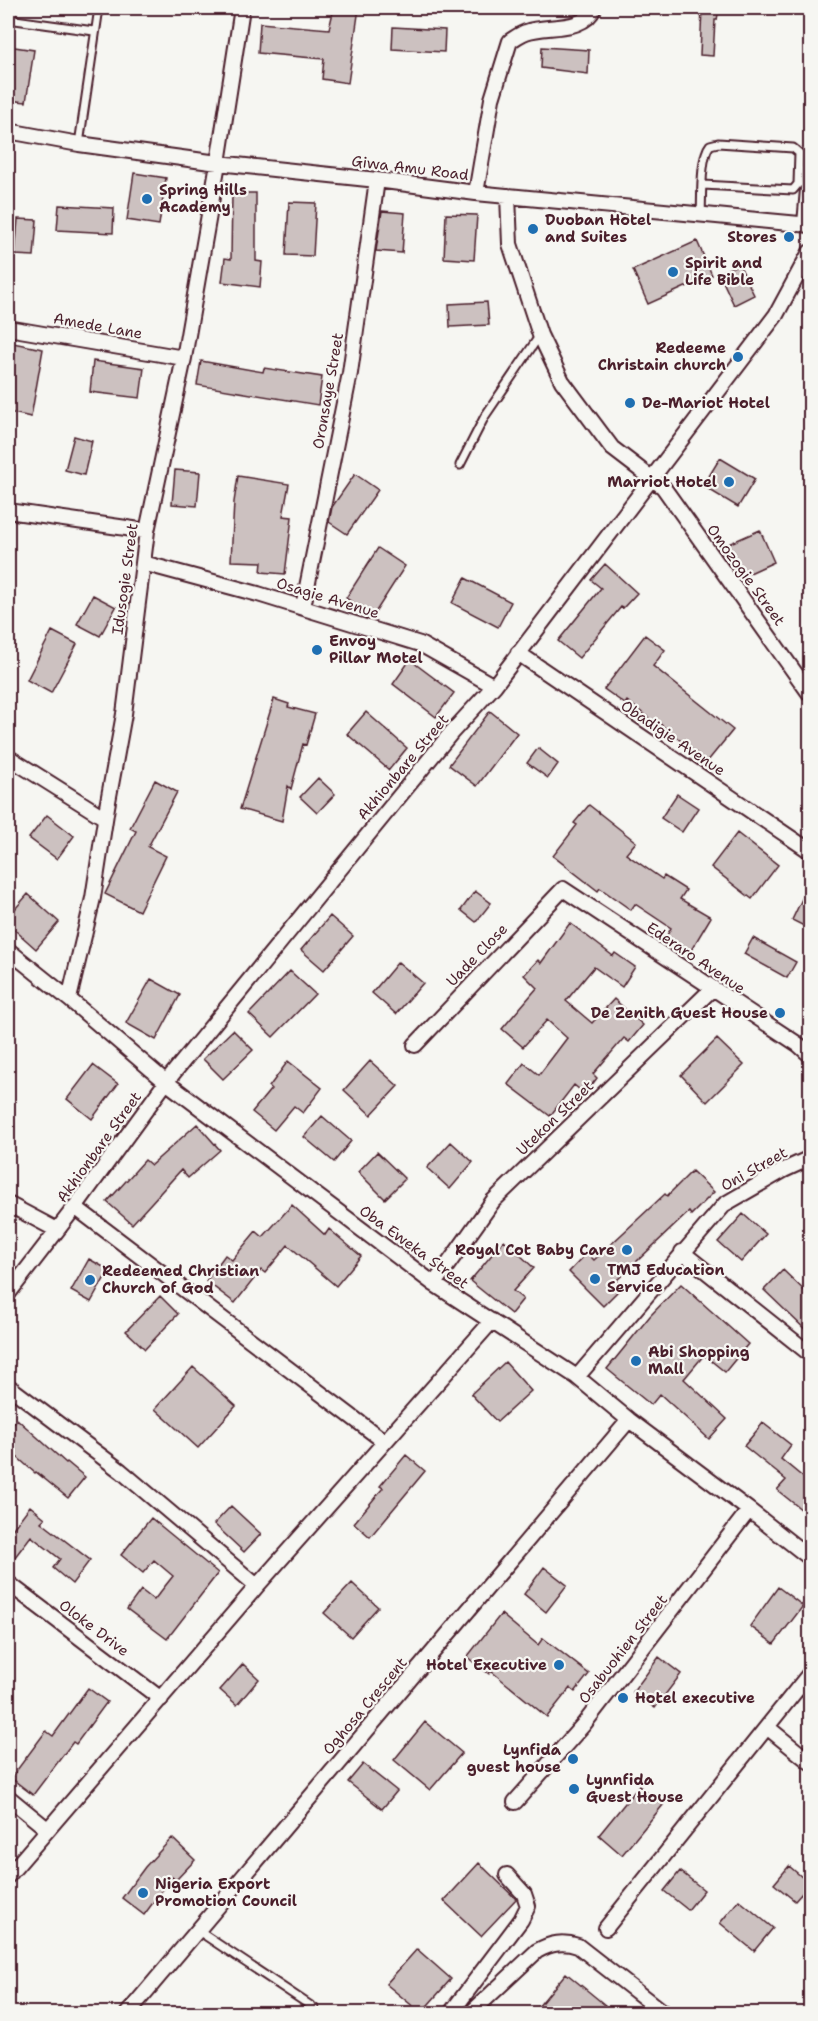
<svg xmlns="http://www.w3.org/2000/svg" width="818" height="2021" font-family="'Shantell Sans',sans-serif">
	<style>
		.building { fill: #ccc1c0; stroke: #4a1f2b; stroke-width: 1.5 }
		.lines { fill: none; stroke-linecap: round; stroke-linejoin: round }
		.service-casing { stroke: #4a1f2b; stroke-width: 11 }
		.minor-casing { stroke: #4a1f2b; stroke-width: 18 }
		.service { stroke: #f6f6f2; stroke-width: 7 }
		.minor { stroke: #f6f6f2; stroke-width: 14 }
		.poi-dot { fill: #1f6fb2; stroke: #f6f6f2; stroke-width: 2 }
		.labels { text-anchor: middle; stroke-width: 4.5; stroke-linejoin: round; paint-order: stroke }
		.street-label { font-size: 15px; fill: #4a1f2b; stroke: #f6f6f2 }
		.poi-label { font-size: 15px; font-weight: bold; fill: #4a1f2b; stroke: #f6f6f2; text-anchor: start }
	</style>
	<rect width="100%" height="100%" fill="#f6f6f2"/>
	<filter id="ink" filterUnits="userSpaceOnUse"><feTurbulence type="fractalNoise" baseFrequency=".0167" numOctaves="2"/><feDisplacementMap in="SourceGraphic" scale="12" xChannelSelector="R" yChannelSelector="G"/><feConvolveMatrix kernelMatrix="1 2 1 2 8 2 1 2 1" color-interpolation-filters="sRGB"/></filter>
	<g filter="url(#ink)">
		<!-- building -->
		<path class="building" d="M 334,8 L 359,8 L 348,83 L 322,79 L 324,59 L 258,53 L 260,23 L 329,29 Z
			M 702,8 L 719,8 L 717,20 L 715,20 L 713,56 L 700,55 Z
			M 393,27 L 445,30 L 444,52 L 392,49 Z
			M 8,46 L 34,50 L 26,102 L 8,100 Z
			M 542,47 L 589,50 L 588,74 L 541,68 Z
			M 134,173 L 166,178 L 159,225 L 127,220 Z
			M 232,193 L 256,193 L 256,261 L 262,262 L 260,287 L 222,282 L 225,258 L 231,259 Z
			M 289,202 L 316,203 L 313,256 L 286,255 Z
			M 59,205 L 114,208 L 113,233 L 57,230 Z
			M 382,211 L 405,213 L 402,253 L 376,251 Z
			M 446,214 L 477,215 L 474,260 L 444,258 Z
			M 18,219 L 37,220 L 34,256 L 15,255 Z
			M 697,241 L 712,275 L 648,304 L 633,270 Z
			M 739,264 L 754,295 L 734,305 L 719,273 Z
			M 487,302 L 489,325 L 450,327 L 449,304 Z
			M 8,342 L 43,349 L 31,417 L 8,412 Z
			M 93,361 L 144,368 L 140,398 L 90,392 Z
			M 201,361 L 263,372 L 264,368 L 322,377 L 318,405 L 197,385 Z
			M 74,436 L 92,441 L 84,475 L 65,470 Z
			M 720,458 L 755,479 L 738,507 L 703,486 Z
			M 175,470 L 200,472 L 197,506 L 172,504 Z
			M 355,474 L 378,490 L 347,534 L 329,522 L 332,507 Z
			M 238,476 L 289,484 L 283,516 L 292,517 L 285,574 L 261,572 L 262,562 L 231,561 L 234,502 Z
			M 760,530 L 774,562 L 739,578 L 719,548 Z
			M 378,548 L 405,566 L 373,616 L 346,598 Z
			M 605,564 L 637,593 L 623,608 L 621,607 L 579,658 L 558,641 L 601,588 L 591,580 Z
			M 465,578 L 511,602 L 498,627 L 452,603 Z
			M 93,595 L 116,607 L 100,636 L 77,624 Z
			M 52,631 L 77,644 L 51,693 L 27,680 Z
			M 645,635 L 665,650 L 653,666 L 733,730 L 707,762 L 655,720 L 654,722 L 627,701 L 625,704 L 604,689 Z
			M 410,660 L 454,693 L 436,717 L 393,684 Z
			M 274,699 L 289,704 L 288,707 L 315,714 L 306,745 L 303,744 L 291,789 L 288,786 L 282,821 L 240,809 Z
			M 490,711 L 517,733 L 477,786 L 449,765 Z
			M 366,712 L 407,748 L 389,770 L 347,734 Z
			M 538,748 L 558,764 L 548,778 L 527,763 Z
			M 318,778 L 335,794 L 317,813 L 300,797 Z
			M 155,780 L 177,792 L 148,847 L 166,856 L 139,911 L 105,894 L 136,831 L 130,828 Z
			M 677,794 L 698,808 L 682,832 L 661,818 Z
			M 589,805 L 636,842 L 626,854 L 662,879 L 664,876 L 686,890 L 680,899 L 711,917 L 690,952 L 666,937 L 671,928 L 635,904 L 631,910 L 600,888 L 598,891 L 553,856 L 577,825 L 574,823 Z
			M 47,815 L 74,836 L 57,859 L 29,838 Z
			M 737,833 L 778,865 L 752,899 L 711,867 Z
			M 810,882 L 810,929 L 792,920 Z
			M 475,891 L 491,903 L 476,922 L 461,910 Z
			M 28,894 L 59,922 L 36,949 L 8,924 L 8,917 Z
			M 330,916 L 353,936 L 324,970 L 301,950 Z
			M 570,923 L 613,956 L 615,953 L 635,967 L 622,987 L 594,967 L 566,1001 L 592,1023 L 614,999 L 643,1025 L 629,1042 L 624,1038 L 593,1074 L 597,1078 L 585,1094 L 574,1085 L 550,1116 L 508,1084 L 524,1063 L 539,1075 L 567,1038 L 547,1020 L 523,1047 L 502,1029 L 537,988 L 524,975 L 538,960 L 541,963 Z
			M 753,938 L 796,962 L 787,978 L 744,954 Z
			M 398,962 L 423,983 L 396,1014 L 372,993 Z
			M 290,971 L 315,994 L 273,1037 L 249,1014 Z
			M 151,979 L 180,995 L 156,1040 L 126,1023 Z
			M 233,1030 L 253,1050 L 223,1079 L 203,1059 Z
			M 717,1039 L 744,1065 L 707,1102 L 681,1075 Z
			M 288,1061 L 322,1088 L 303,1113 L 294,1106 L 274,1130 L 252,1112 L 271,1089 L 269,1087 Z
			M 370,1061 L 398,1086 L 371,1115 L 344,1090 Z
			M 93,1065 L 118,1084 L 92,1119 L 67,1099 Z
			M 322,1116 L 351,1141 L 334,1162 L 304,1137 Z
			M 197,1124 L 220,1150 L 188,1178 L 181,1170 L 132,1224 L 107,1202 L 145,1160 L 151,1165 Z
			M 451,1142 L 473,1162 L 450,1189 L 427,1168 Z
			M 377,1152 L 405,1179 L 385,1199 L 358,1172 Z
			M 692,1171 L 714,1192 L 691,1215 L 689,1212 L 616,1281 L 622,1287 L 603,1306 L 569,1272 L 587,1253 L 594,1260 L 665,1194 L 667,1196 Z
			M 292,1205 L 325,1235 L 329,1229 L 361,1256 L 336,1286 L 288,1245 L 265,1273 L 261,1270 L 235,1303 L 206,1281 L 225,1255 L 232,1260 L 256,1231 L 263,1237 Z
			M 743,1214 L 766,1234 L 741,1262 L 718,1242 Z
			M 504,1240 L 534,1268 L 513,1291 L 523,1299 L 511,1314 L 470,1281 Z
			M 89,1259 L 109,1270 L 91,1302 L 71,1291 Z
			M 783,1270 L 810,1296 L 810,1334 L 764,1290 Z
			M 681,1284 L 748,1344 L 725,1372 L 704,1355 L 684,1379 L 727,1419 L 709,1439 L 660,1394 L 651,1405 L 607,1369 L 650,1316 Z
			M 160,1296 L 178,1314 L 145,1349 L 126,1331 Z
			M 505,1362 L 531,1391 L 497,1422 L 471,1394 Z
			M 193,1367 L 236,1406 L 198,1448 L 155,1409 Z
			M 17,1419 L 66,1463 L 67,1462 L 85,1477 L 68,1498 L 36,1472 L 35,1473 L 8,1449 L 8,1430 Z
			M 763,1423 L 791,1445 L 781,1459 L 810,1483 L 810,1499 L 802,1510 L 777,1490 L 786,1480 L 744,1446 Z
			M 406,1455 L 425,1471 L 370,1537 L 354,1523 L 383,1488 L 380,1486 Z
			M 30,1506 L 45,1518 L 41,1522 L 90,1560 L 72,1584 L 53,1568 L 60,1559 L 31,1536 L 8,1566 L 8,1535 Z
			M 231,1506 L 261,1534 L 244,1552 L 214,1524 Z
			M 151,1518 L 218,1573 L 167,1639 L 127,1609 L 141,1590 L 154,1600 L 173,1576 L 154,1560 L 143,1573 L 121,1555 Z
			M 544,1567 L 567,1585 L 546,1612 L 524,1594 Z
			M 352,1583 L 378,1607 L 351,1637 L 324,1613 Z
			M 778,1587 L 803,1606 L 774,1644 L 750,1626 Z
			M 501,1614 L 538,1645 L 543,1638 L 589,1674 L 575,1692 L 570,1688 L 547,1717 L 491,1671 L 489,1674 L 467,1657 Z
			M 659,1657 L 681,1674 L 655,1708 L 633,1692 Z
			M 243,1664 L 259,1679 L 237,1705 L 220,1690 Z
			M 88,1688 L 107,1702 L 76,1744 L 73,1742 L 33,1795 L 11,1778 L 46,1731 L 53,1736 Z
			M 425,1722 L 462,1753 L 430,1790 L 394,1760 Z
			M 363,1764 L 397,1791 L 382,1809 L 348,1782 Z
			M 639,1786 L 663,1805 L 622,1855 L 599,1835 Z
			M 172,1838 L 195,1860 L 176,1880 L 172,1877 L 144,1915 L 122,1898 L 145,1867 Z
			M 479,1863 L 516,1899 L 481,1936 L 444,1901 Z
			M 789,1866 L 810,1884 L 795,1901 L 774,1884 Z
			M 680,1871 L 704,1890 L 688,1910 L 664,1891 Z
			M 739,1900 L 773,1928 L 754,1951 L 720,1923 Z
			M 417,1949 L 451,1979 L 421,2013 L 386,1984 Z
			M 566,1973 L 605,2005 L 599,2013 L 533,2013 Z"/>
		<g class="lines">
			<!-- service casing -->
			<g class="service-casing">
				<path id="service" d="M 8,19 L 94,31
					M 79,144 L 99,8
					M 701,216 C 702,199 700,157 710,145 L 718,143 L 793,148 L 799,153 L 798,184 L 793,190 L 703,185
					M 460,465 L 485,416 L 540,335
					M 197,1930 L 314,2008"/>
			</g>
			<!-- minor casing -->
			<g class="minor-casing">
				<path id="minor" d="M 8,131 L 79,144 L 218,163 L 377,180 L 476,193 L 810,225
					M 476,193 L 492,99 L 510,41 C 515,38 520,34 526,32 C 546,24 584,33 594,8
					M 508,196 L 510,244 L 540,335 L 562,381 L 612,448 L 663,487 L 810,694
					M 805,224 L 810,166
					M 8,328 L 184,358
					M 8,511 L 147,531
					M 143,563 L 258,594 L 420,644 L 494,686
					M 303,607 L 350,373 L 377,180
					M 518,653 L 810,851
					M 8,757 L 105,818 L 106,812
					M 8,950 L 69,999 L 166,1082 L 434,1284 L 577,1377 L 629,1420 L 749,1510 L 810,1558
					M 69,999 L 93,898 L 107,807 L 124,714 L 147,531 L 184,358 L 218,163 L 242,8
					M 415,1045 L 563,889 L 799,1045 L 810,1055
					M 8,1204 L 57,1230
					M 75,1207 L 385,1442
					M 682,1252 L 810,1354
					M 434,1284 L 493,1201 L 712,989
					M 8,1294 L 75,1207 L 166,1082 L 451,733 L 494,686 L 776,315 L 810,252
					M 577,1377 L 725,1204 L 784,1170 L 810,1158
					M 8,1386 L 121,1471 L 257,1586
					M 8,1583 L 161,1699
					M 767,1727 L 810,1762
					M 8,1797 L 47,1829
					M 515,1802 L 584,1724 L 749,1510
					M 8,1876 L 257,1586 L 492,1321
					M 606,1928 L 810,1673
					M 474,2010 L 537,1951 C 551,1943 563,1941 578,1946 L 665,2014
					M 127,2014 L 629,1420
					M 450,2014 L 521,1920 L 528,1906 L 524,1894 L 507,1875"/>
			</g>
			<!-- service -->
			<use href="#service" class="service"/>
			<!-- minor -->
			<use href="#minor" class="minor"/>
		</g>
	</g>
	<!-- markers -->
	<g class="poi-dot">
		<circle cx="147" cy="199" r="6"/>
		<circle cx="533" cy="229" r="6"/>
		<circle cx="789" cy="237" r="6"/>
		<circle cx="673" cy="272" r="6"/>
		<circle cx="738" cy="357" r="6"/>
		<circle cx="630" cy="403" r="6"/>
		<circle cx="729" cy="482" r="6"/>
		<circle cx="317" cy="650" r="6"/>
		<circle cx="780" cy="1013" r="6"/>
		<circle cx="627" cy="1250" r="6"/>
		<circle cx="595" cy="1279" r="6"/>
		<circle cx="90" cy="1280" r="6"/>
		<circle cx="636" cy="1361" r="6"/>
		<circle cx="559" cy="1665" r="6"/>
		<circle cx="623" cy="1698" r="6"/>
		<circle cx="573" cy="1759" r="6"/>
		<circle cx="574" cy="1789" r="6"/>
		<circle cx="143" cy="1893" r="6"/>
	</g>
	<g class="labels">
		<!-- street labels -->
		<g class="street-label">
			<text transform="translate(410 168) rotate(7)" y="5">Giwa Amu Road</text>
			<text transform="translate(98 326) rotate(10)" y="5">Amede Lane</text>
			<text transform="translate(328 391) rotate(-80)" y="5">Oronsaye Street</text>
			<text transform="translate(746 575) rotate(54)" y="5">Omozogie Street</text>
			<text transform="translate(125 579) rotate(-82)" y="5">Idusogie Street</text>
			<text transform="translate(328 598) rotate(17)" y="5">Osagie Avenue</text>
			<text transform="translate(673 738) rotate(34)" y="5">Obadigie Avenue</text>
			<text transform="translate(403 767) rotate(-50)" y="5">Akhionbare Street</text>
			<text transform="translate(477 955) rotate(-46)" y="5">Uade Close</text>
			<text transform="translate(696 958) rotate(34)" y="5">Ederaro Avenue</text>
			<text transform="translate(555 1118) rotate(-44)" y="5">Utekon Street</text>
			<text transform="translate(99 1147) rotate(-54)" y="5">Akhionbare Street</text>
			<text transform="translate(754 1169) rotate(-29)" y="5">Oni Street</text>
			<text transform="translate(414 1247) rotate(36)" y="5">Oba Eweka Street</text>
			<text transform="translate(94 1628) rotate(37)" y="5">Oloke Drive</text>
			<text transform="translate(623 1649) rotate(-52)" y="5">Osabuohien Street</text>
			<text transform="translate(365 1706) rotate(-50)" y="5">Oghosa Crescent</text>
		</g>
		<!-- poi labels -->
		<g class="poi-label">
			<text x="159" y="195">Spring Hills<tspan x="159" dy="17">Academy</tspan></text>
			<text x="545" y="225">Duoban Hotel<tspan x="545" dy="17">and Suites</tspan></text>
			<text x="777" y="242" text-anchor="end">Stores</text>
			<text x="685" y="268">Spirit and<tspan x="685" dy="17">Life Bible</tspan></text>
			<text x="726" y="353" text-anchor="end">Redeeme<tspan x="726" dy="17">Christain church</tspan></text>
			<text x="642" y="408">De-Mariot Hotel</text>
			<text x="717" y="487" text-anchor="end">Marriot Hotel</text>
			<text x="329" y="646">Envoy<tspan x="329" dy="17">Pillar Motel</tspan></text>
			<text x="768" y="1018" text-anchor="end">De Zenith Guest House</text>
			<text x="615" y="1255" text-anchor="end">Royal Cot Baby Care</text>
			<text x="607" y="1275">TMJ Education<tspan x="607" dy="17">Service</tspan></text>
			<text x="102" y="1276">Redeemed Christian<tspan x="102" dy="17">Church of God</tspan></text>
			<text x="648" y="1357">Abi Shopping<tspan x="648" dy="17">Mall</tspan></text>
			<text x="547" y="1670" text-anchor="end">Hotel Executive</text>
			<text x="635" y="1703">Hotel executive</text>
			<text x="561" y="1755" text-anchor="end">Lynfida<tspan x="561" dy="17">guest house</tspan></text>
			<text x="586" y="1785">Lynnfida<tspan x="586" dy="17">Guest House</tspan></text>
			<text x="155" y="1889">Nigeria Export<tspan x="155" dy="17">Promotion Council</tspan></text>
		</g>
	</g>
	<!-- margin -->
	<rect width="818" height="2021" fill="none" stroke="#f6f6f2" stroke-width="30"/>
	<rect x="15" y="15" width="788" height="1991" fill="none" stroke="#4a1f2b" stroke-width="2" filter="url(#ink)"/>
</svg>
